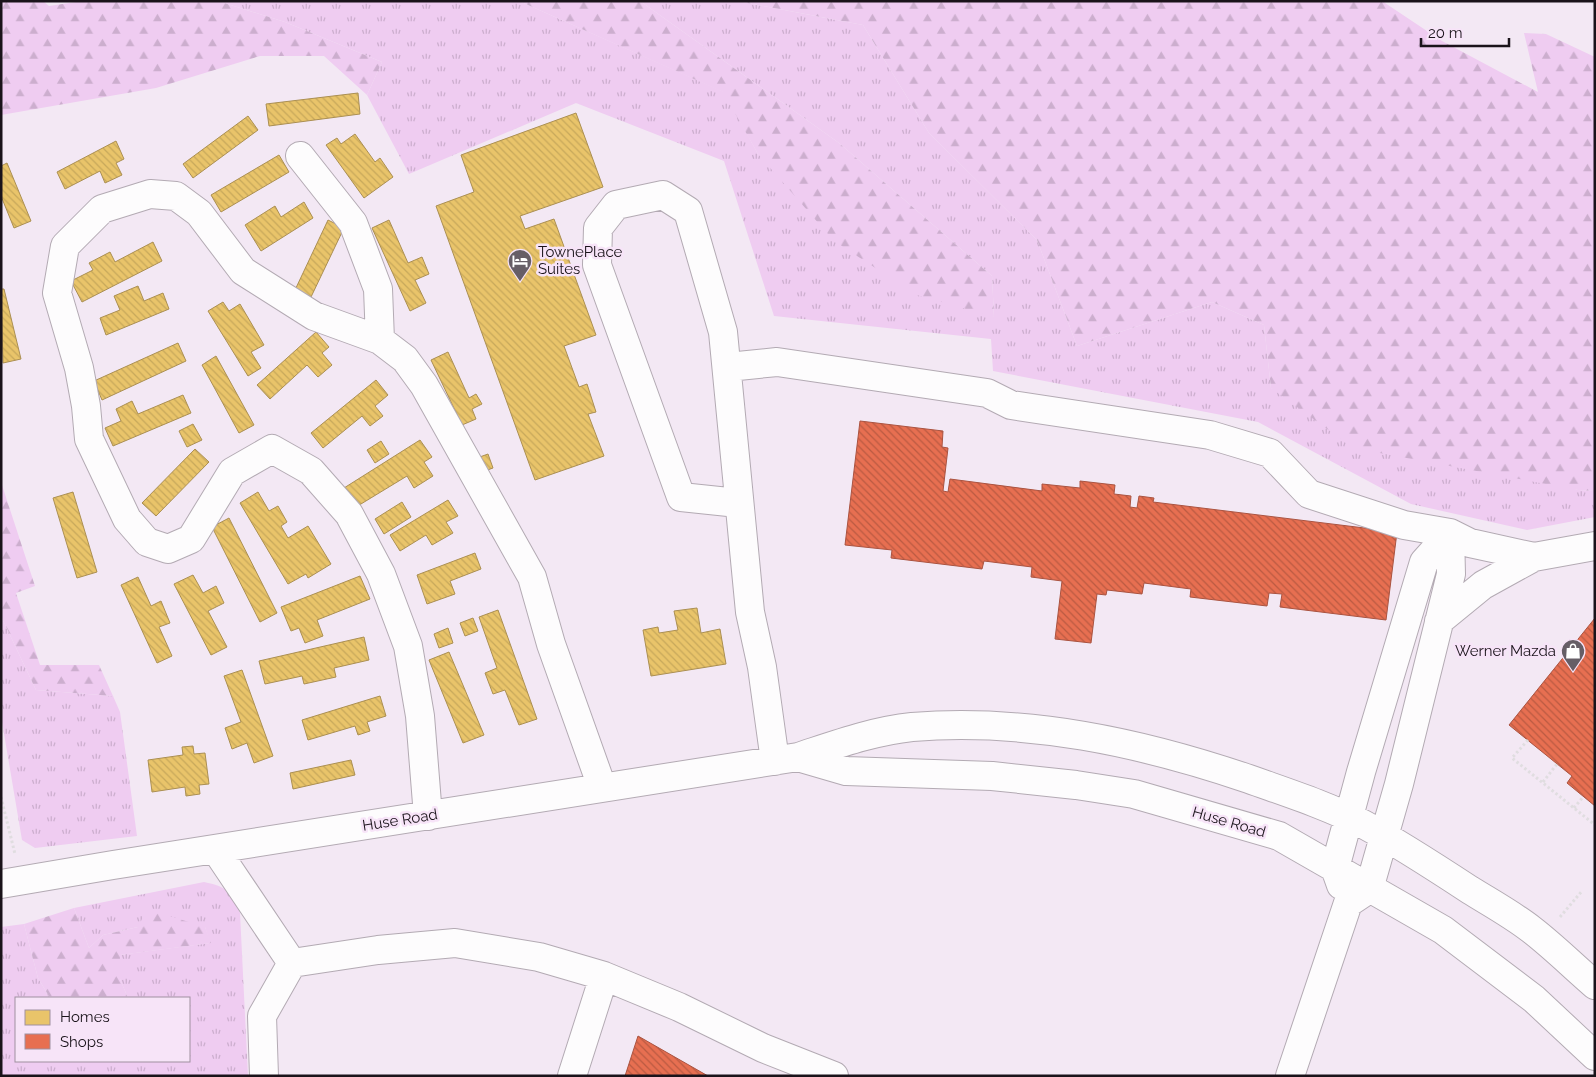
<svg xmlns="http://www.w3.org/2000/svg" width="1596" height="1077" font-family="Raleway,sans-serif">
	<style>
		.grass { fill: url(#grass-tufts) }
		.forest { fill: url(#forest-firs) }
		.homes { fill: url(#homes-back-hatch); stroke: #ab8f52 }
		.shops { fill: url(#shops-back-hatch); stroke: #aa5340 }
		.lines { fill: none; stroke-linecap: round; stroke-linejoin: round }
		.minor-casing { stroke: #b3aab3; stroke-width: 30 }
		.path { stroke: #e0dde0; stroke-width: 3; stroke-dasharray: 2.5 2.5; stroke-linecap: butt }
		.minor { stroke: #fdfcfd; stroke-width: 28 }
		.labels { text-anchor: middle; stroke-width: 5; stroke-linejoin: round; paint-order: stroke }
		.poi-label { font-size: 15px; fill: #1a131a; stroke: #f7e4f8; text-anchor: start }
		.street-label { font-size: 15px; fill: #1a131a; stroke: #f7e4f8 }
	</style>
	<defs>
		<pattern id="grass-tufts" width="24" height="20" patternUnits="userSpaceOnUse" patternTransform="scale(1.25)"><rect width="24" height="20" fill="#efccf1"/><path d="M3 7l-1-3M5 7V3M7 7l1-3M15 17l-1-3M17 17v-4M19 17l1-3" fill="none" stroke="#ccaece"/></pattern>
		<pattern id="forest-firs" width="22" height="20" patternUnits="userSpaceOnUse" patternTransform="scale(1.25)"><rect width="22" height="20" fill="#efccf1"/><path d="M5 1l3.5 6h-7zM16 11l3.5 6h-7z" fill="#ccaece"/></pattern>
		<pattern id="homes-back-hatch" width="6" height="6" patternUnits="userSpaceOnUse" patternTransform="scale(1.25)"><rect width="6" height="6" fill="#e9c46a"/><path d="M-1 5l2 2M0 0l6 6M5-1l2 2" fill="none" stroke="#c7a85b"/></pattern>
		<pattern id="shops-back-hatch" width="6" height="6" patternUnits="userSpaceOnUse" patternTransform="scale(1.25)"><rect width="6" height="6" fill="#e76f51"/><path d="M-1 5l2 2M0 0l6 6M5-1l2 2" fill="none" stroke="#ba5a42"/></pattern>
	</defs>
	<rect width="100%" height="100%" fill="#f3e8f4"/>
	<!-- grass -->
	<path class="grass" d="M 218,1 L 519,1 L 724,92 L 758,154 L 994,317 L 992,276 L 839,143 L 640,1 L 737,1 L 863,25 L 929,133 L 1037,240 L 1077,346 L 1212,302 L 1264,325 L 1271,388 L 1578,490 L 1595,491 L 1595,517 L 1527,530 L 1411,504 L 1258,422 L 993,371 L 991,339 L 774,316 L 724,161 L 576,103 L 409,174 L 367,95 L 382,62 L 285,22 Z
		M 1,616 L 36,690 L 113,696 L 120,712 L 137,836 L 35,848 L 22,840 L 1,716 Z
		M 204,882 C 227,887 232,891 240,913 L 248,1076 L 1,1076 L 1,927 L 24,924 L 38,978 L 50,998 L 16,998 L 16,1061 L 189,1061 L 189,998 L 128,998 L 120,979 L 119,955 L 210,943 L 205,927 L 138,927 L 103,935 L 89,948 L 74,908 Z"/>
	<!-- forest -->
	<path class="forest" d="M 1,1 L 43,1 L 49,6 L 83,1 L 218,1 L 285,22 L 382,62 L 367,95 L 324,56 L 260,56 L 156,88 L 1,115 Z
		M 519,1 L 640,1 L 839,143 L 992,276 L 994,317 L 917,295 L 834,241 L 758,154 L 723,92 Z
		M 737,1 L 1382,1 L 1442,41 L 1538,92 L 1524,33 L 1546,34 L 1595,57 L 1595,491 L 1578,490 L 1353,448 L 1271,388 L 1264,325 L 1212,302 L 1077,346 L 1037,240 L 929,133 L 863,25 Z
		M 1,482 L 35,586 L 16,593 L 40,665 L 99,665 L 113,696 L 36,690 L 1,616 Z
		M 74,908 L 89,948 L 103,935 L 138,927 L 147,909 L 205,927 L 211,943 L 120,955 L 120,979 L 128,998 L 50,998 L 38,978 L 24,924 Z"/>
	<!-- homes -->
	<path class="homes" d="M 358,93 L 360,114 L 269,126 L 266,104 Z
		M 576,113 L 603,187 L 520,216 L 525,229 L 554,219 L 596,335 L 564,346 L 579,387 L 587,384 L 596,412 L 588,414 L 604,456 L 535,480 L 436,206 L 474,192 L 461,155 Z
		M 248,116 L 258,130 L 193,178 L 183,164 Z
		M 355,134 L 375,162 L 380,158 L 393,177 L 364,198 L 326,145 L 337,138 L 341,144 Z
		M 116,141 L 124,159 L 116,163 L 122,175 L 105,183 L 100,171 L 65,189 L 57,172 Z
		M 279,155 L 289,172 L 221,212 L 211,195 Z
		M 7,163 L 31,221 L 14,228 L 1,196 L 1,166 Z
		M 304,202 L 313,218 L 261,251 L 245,225 L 275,206 L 281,217 Z
		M 328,220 L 344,228 L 311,297 L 295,290 Z
		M 389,220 L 408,263 L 422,257 L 429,274 L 415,280 L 426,303 L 410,311 L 372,228 Z
		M 153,242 L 162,261 L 82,302 L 71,281 L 93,270 L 89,263 L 110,252 L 115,262 Z
		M 138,286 L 144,301 L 163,293 L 169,309 L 106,335 L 100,318 L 120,310 L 114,296 Z
		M 1,289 L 4,289 L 21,359 L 3,363 Z
		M 223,302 L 229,311 L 240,304 L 264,345 L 251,352 L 261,368 L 248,376 L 208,311 Z
		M 316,332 L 329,347 L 322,353 L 332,365 L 318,377 L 307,365 L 270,399 L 257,385 Z
		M 178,343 L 186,361 L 102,400 L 94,381 Z
		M 448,352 L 469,398 L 476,394 L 482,404 L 472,409 L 476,419 L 462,425 L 431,360 Z
		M 216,356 L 254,425 L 239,433 L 202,365 Z
		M 376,380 L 388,395 L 375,406 L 383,416 L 370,426 L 362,416 L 323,448 L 311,433 Z
		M 183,395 L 191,413 L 113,446 L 105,428 L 121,421 L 116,409 L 132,401 L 138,414 Z
		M 193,424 L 202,440 L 187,447 L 179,431 Z
		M 420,440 L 432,457 L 424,462 L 433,476 L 414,488 L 407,476 L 356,507 L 344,488 Z
		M 381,441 L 389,454 L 375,463 L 367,450 Z
		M 195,449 L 209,462 L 156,516 L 142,503 Z
		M 488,454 L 493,468 L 482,472 L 477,458 Z
		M 73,492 L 97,572 L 77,578 L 53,498 Z
		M 258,492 L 269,511 L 278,506 L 287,522 L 281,526 L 288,538 L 308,526 L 331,564 L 308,578 L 306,574 L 288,584 L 240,503 Z
		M 448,500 L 458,516 L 446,522 L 453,533 L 432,545 L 426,535 L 400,551 L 390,535 Z
		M 402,502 L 411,517 L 384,534 L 375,519 Z
		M 229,518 L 277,613 L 260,622 L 212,527 Z
		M 475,553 L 481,569 L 450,581 L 455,594 L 427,604 L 417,575 Z
		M 193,575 L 203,593 L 216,586 L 224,603 L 208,611 L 227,647 L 211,655 L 174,584 Z
		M 360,576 L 370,599 L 317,620 L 323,636 L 305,643 L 299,628 L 291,631 L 281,607 Z
		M 138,577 L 151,606 L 161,601 L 170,623 L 159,627 L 172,656 L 157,663 L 121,585 Z
		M 697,608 L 701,633 L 720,629 L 726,664 L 651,676 L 643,630 L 658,627 L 659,633 L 678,630 L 674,611 Z
		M 498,610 L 537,719 L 519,725 L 505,690 L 493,694 L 485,673 L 497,668 L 479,617 Z
		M 473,618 L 478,631 L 465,636 L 460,623 Z
		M 448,628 L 453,643 L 439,648 L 434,634 Z
		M 364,637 L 369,660 L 334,668 L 336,677 L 304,684 L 302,676 L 265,684 L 259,661 Z
		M 449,652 L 484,735 L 463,743 L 429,660 Z
		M 242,670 L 273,756 L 254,763 L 247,743 L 232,749 L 225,728 L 241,722 L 224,676 Z
		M 380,696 L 386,716 L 367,722 L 370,731 L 358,735 L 355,726 L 308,740 L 302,720 Z
		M 193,746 L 194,754 L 205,753 L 209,784 L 199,785 L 200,794 L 186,796 L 185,787 L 152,792 L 148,760 L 183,755 L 182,747 Z
		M 351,760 L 355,775 L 293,789 L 290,773 Z"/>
	<!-- shops -->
	<path class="shops" d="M 860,421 L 943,431 L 942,447 L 948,448 L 943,491 L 948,492 L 950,479 L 1042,491 L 1042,484 L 1080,488 L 1080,481 L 1115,485 L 1114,494 L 1131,496 L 1130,507 L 1137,508 L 1139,496 L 1154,498 L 1153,502 L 1397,532 L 1386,620 L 1280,607 L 1282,594 L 1269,593 L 1267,606 L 1190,597 L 1191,589 L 1144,583 L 1142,594 L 1107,590 L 1106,595 L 1097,594 L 1091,643 L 1055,639 L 1062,581 L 1031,577 L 1032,567 L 984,561 L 982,569 L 891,558 L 892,550 L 845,545 Z
		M 1595,618 L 1595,806 L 1567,783 L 1572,776 L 1509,725 Z
		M 638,1036 L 708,1076 L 625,1076 Z"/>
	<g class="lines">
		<!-- minor casing -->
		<g class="minor-casing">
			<path id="minor" d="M 300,156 L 353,223 L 378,289 L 380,340
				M 728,367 L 777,362 L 987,393 L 1011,405 L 1210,435 L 1270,453 L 1309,494 L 1404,525 L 1450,533 L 1470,543 L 1534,557 L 1595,546
				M 738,503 L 681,497 L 597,265 L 598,228 L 616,205 L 663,195 L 688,211 L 723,332 L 750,612 L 762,667 L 775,761
				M 1439,621 L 1483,585 L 1534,557
				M 798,757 L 846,771 L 992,776 L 1076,785 L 1134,794 L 1279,836 L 1443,930 L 1534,999 L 1595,1056
				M 428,816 L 420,716 L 408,646 L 381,574 L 349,514 L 311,471 L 272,449 L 232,472 L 191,539 L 168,549 L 147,542 L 127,519 L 89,439 L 86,406 L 79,368 L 57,293 L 65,246 L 102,209 L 150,194 L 176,196 L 199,213 L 243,271 L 314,316 L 380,340 L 405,359 L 424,385 L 532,577 L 551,644 L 602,787
				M 216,850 L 292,963 L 378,950 L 455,943 L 539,957 L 604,976 L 679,1007 L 763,1048 L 834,1076
				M 1,884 L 113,865 L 798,757 C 835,745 873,731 912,727 C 1028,718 1140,742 1249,779 C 1288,793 1326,805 1363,824 C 1400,844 1435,867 1470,890 C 1491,903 1513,915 1532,930 C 1554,947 1574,967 1595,985
				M 1341,885 L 1335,868 L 1361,772 L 1424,562 L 1450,533
				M 264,1076 L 262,1016 L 292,963
				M 572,1076 L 604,976
				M 1290,1076 L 1348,903 L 1369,889 L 1399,784 L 1451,574 L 1450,533"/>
		</g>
		<!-- path -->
		<path class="path" d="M 1528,740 L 1512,758 L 1595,825
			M 1543,782 L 1557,764
			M 1,797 L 15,854
			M 1574,808 L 1583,797
			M 1560,917 L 1582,891"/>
		<!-- minor -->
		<use href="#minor" class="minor"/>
	</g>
	<!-- icons -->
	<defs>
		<g id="hotel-pin" transform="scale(1.25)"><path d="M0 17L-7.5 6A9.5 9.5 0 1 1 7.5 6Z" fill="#665e66" stroke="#f7e4f8"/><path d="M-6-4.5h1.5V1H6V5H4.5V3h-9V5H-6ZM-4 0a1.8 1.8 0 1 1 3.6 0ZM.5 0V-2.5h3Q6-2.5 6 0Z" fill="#fff"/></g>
		<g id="shop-pin" transform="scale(1.25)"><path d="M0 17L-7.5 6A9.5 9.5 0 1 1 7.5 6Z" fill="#665e66" stroke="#f7e4f8"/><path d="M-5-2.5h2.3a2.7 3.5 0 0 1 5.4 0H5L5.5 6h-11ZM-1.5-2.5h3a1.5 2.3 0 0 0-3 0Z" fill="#fff"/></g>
	</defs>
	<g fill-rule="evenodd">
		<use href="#hotel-pin" x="520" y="261"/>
		<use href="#shop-pin" x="1573" y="651"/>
	</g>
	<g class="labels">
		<!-- poi labels -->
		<g class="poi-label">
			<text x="538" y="257">TownePlace<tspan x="538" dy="17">Suites</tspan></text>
			<text x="1556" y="656" text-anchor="end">Werner Mazda</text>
		</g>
		<!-- street labels -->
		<g class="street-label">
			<text transform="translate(400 820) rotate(-9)" y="5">Huse Road</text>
			<text transform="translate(1229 822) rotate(16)" y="5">Huse Road</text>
		</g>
	</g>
	<!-- border -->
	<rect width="1596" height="1077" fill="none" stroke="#1a131a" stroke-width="5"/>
	<!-- legend -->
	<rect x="15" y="997" width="175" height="65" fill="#f7e4f8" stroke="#9f909f"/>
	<rect x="25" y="1010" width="25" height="15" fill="#e9c46a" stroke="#9f909f"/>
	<text x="60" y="1022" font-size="15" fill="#1a131a">Homes</text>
	<rect x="25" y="1034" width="25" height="15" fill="#e76f51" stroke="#9f909f"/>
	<text x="60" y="1047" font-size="15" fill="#1a131a">Shops</text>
	<!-- scale -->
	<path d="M1421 38v8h88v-8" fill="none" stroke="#1a131a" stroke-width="2.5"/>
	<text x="1428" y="38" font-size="15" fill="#1a131a" stroke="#f7e4f8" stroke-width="4" paint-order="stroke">20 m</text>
</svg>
